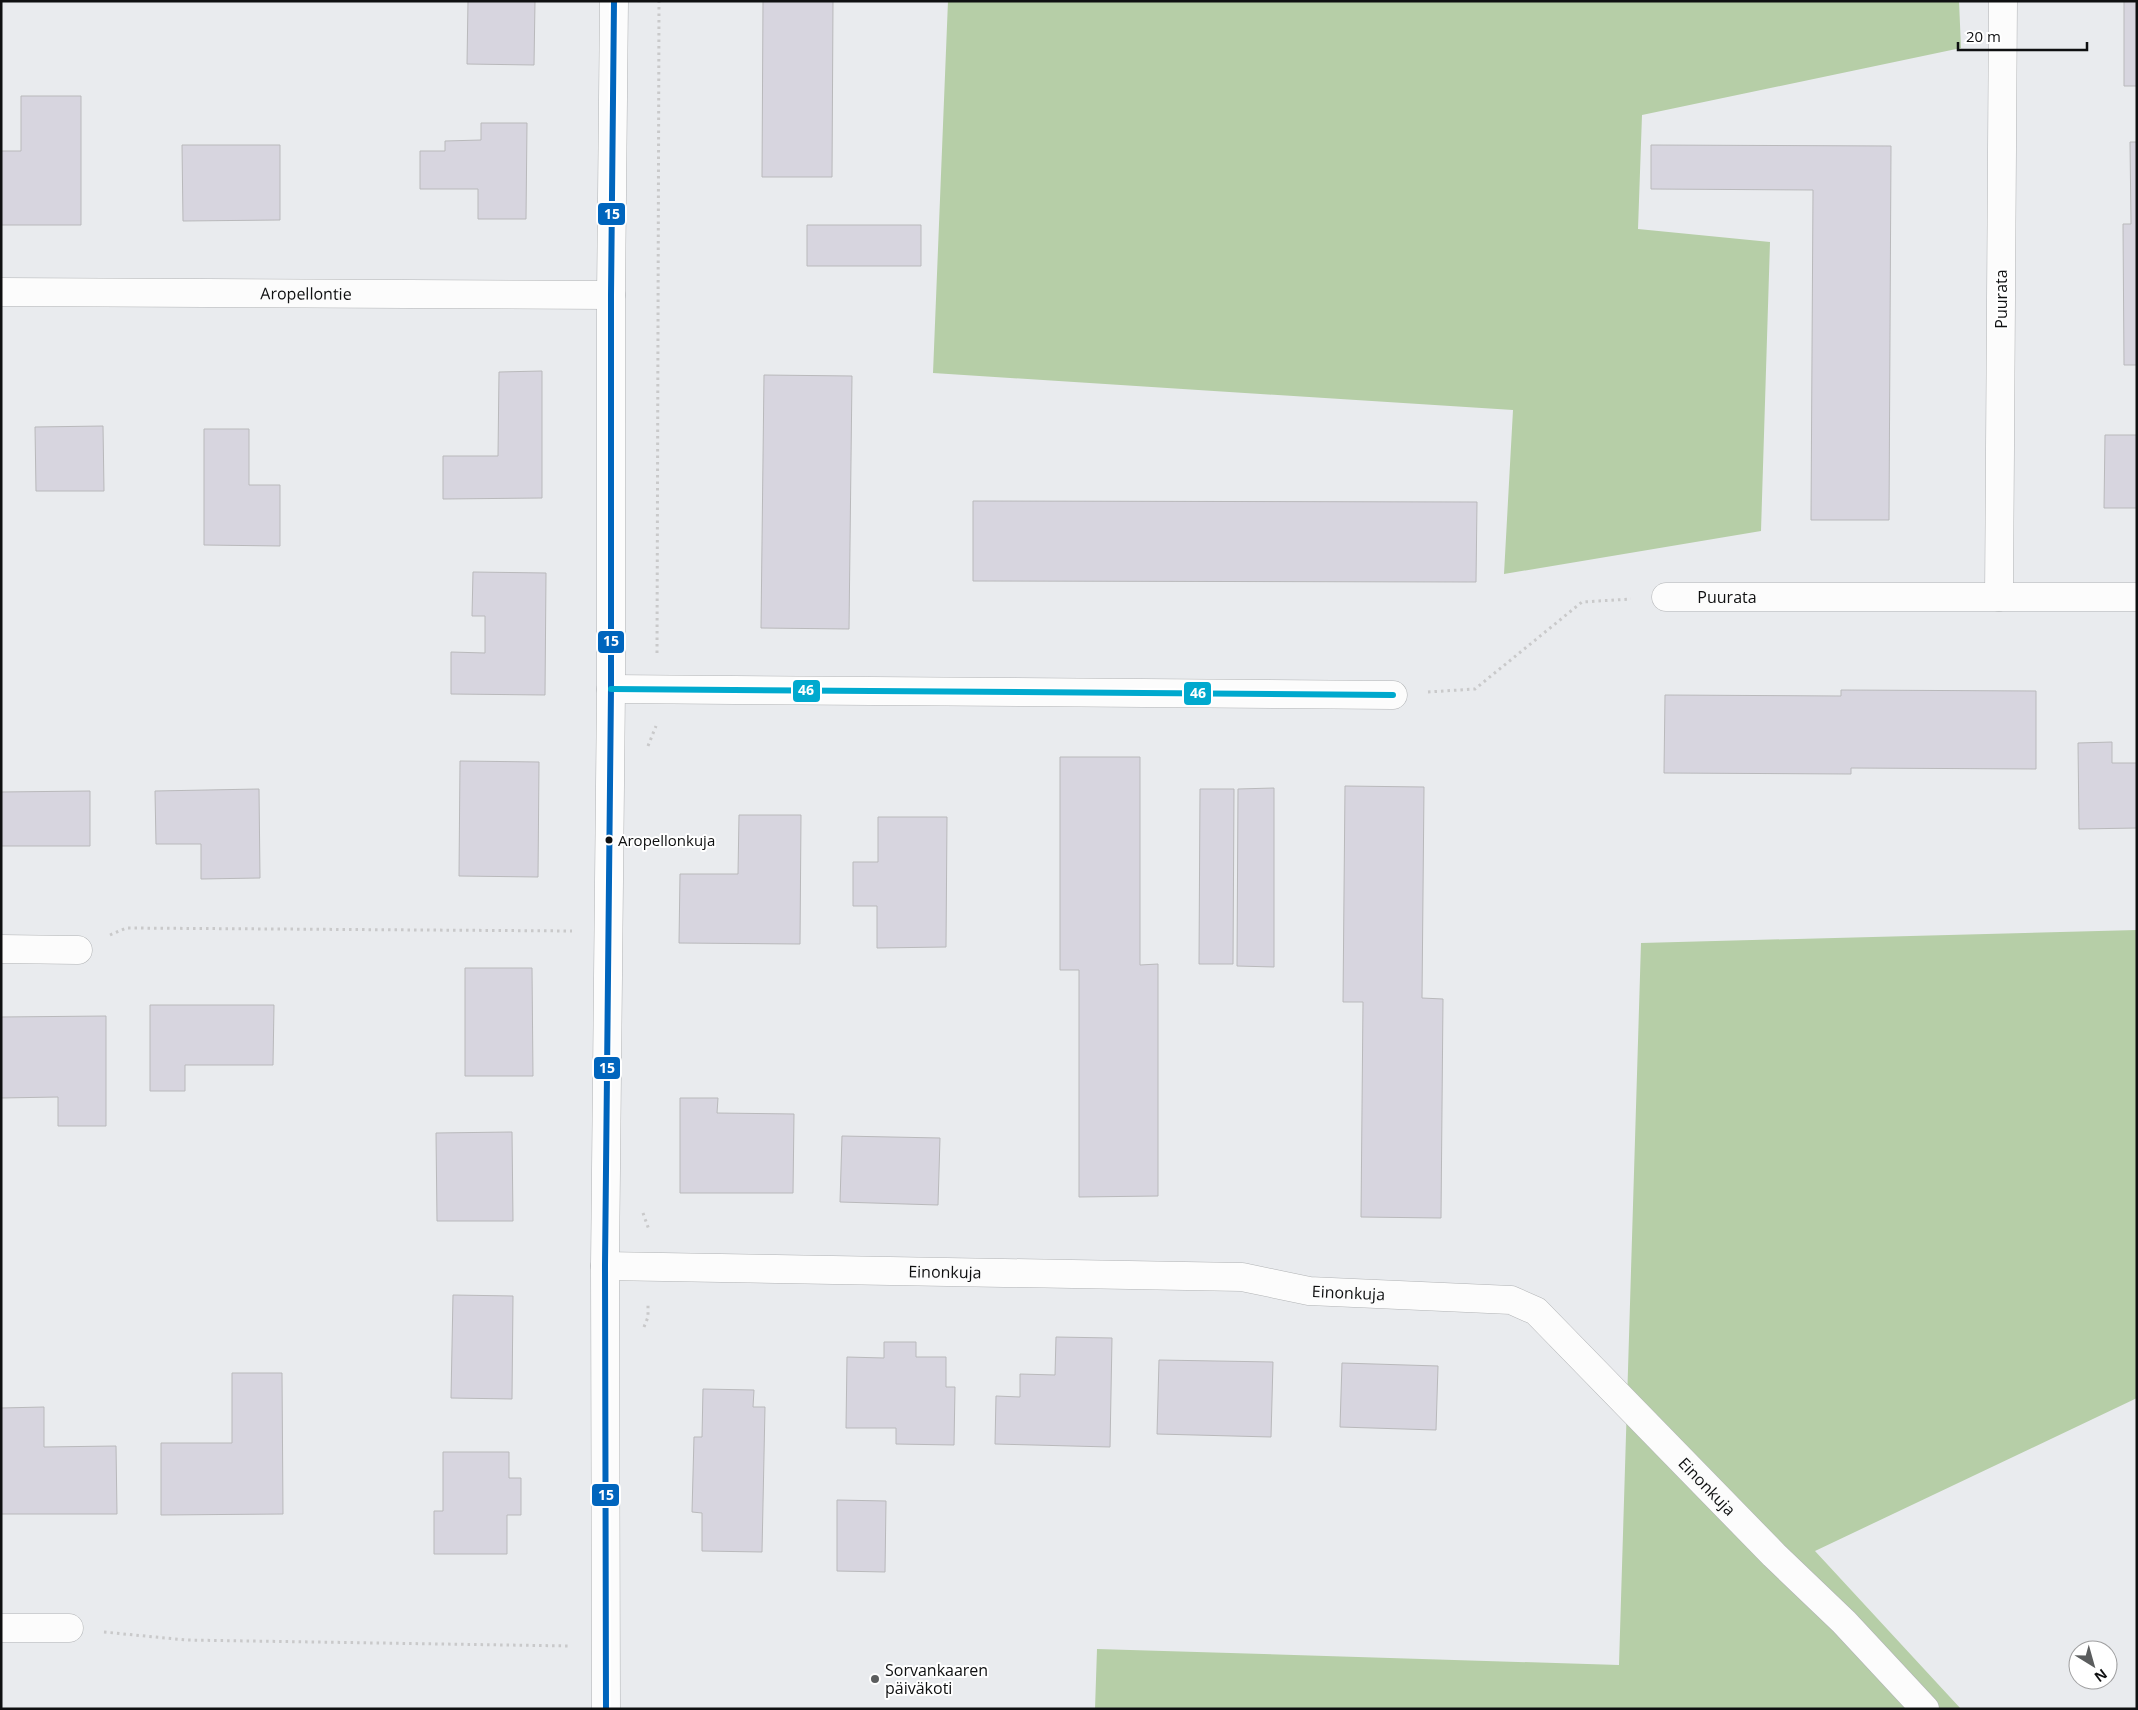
<svg xmlns="http://www.w3.org/2000/svg" width="2138" height="1710" font-family="'Open Sans',sans-serif">
	<style>
		.forest { fill: #b6cea7 }
		.building { fill: #d7d5df; stroke: #b9b9bb }
		.lines { fill: none; stroke-linecap: round; stroke-linejoin: round }
		.minor-casing { stroke: #b1b3b5; stroke-width: 29 }
		.path { stroke: #c9c9ca; stroke-width: 3; stroke-dasharray: 2.5 4; stroke-linecap: butt }
		.minor { stroke: #fcfcfc; stroke-width: 28 }
		.bus-1-casing { stroke: #fff; stroke-width: 10 }
		.bus-2-casing { stroke: #fff; stroke-width: 10 }
		.bus-1 { stroke: #0065bd; stroke-width: 6 }
		.bus-2 { stroke: #00a9ce; stroke-width: 6 }
		.bus-dot { fill: #0f1011; stroke: #fff; stroke-width: 2 }
		.poi-dot { fill: #5b5d5e; stroke: #fff; stroke-width: 2 }
		.labels { text-anchor: middle; stroke-width: 4; stroke-linejoin: round; paint-order: stroke }
		.bus-label { font-size: 15px; fill: #0f1011; stroke: #fff; text-anchor: start }
		.street-label { font-size: 16px; fill: #0f1011; stroke: #fff }
		.poi-label { font-size: 16px; fill: #0f1011; stroke: #fff; text-anchor: start }
		.line-badge { stroke: #fff; stroke-width: 2 }
		.badge-label { font-size: 14px; text-anchor: middle; font-weight: bold; fill: #fff }
	</style>
	<rect width="100%" height="100%" fill="#e9ebee"/>
	<!-- forest -->
	<path class="forest" d="M 948,1 L 1959,1 L 1961,48 L 1642,115 L 1638,229 L 1770,242 L 1761,531 L 1504,574 L 1513,410 L 933,373 Z
		M 2137,930 L 2137,1398 L 1815,1551 L 1961,1709 L 1095,1709 L 1097,1649 L 1619,1665 L 1641,943 Z"/>
	<!-- building -->
	<path class="building" d="M 468,1 L 535,1 L 534,65 L 467,64 Z
		M 763,1 L 833,1 L 832,177 L 762,177 Z
		M 2124,1 L 2137,1 L 2137,86 L 2124,86 Z
		M 21,96 L 81,96 L 81,225 L 1,225 L 1,151 L 21,151 Z
		M 481,123 L 527,123 L 526,219 L 478,219 L 478,189 L 420,189 L 420,151 L 445,151 L 445,141 L 481,140 Z
		M 2130,142 L 2137,142 L 2137,365 L 2124,365 L 2123,224 L 2131,224 Z
		M 182,145 L 280,145 L 280,220 L 183,221 Z
		M 1651,145 L 1891,146 L 1889,520 L 1811,520 L 1813,190 L 1651,189 Z
		M 807,225 L 921,225 L 921,266 L 807,266 Z
		M 542,371 L 542,498 L 443,499 L 443,456 L 498,456 L 499,372 Z
		M 764,375 L 852,376 L 849,629 L 761,628 Z
		M 103,426 L 104,491 L 36,491 L 35,427 Z
		M 204,429 L 249,429 L 249,485 L 280,485 L 280,546 L 204,545 Z
		M 2105,435 L 2137,435 L 2137,508 L 2104,508 Z
		M 973,501 L 1477,502 L 1476,582 L 973,581 Z
		M 473,572 L 546,573 L 545,695 L 451,694 L 451,652 L 485,653 L 485,616 L 472,616 Z
		M 1841,690 L 2036,691 L 2036,769 L 1851,768 L 1851,774 L 1664,773 L 1665,695 L 1841,696 Z
		M 2112,742 L 2112,763 L 2137,763 L 2137,828 L 2079,829 L 2078,743 Z
		M 1060,757 L 1140,757 L 1140,965 L 1158,964 L 1158,1196 L 1079,1197 L 1079,970 L 1060,970 Z
		M 460,761 L 539,762 L 538,877 L 459,876 Z
		M 1345,786 L 1424,787 L 1422,998 L 1443,999 L 1441,1218 L 1361,1217 L 1363,1002 L 1343,1002 Z
		M 1274,788 L 1274,967 L 1237,966 L 1238,789 Z
		M 259,789 L 260,878 L 201,879 L 201,844 L 156,844 L 155,791 Z
		M 1200,789 L 1234,789 L 1233,964 L 1199,964 Z
		M 90,791 L 90,846 L 1,846 L 1,792 Z
		M 739,815 L 801,815 L 800,944 L 679,943 L 680,874 L 738,874 Z
		M 878,817 L 947,817 L 946,947 L 877,948 L 877,906 L 853,906 L 853,862 L 878,862 Z
		M 465,968 L 532,968 L 533,1076 L 465,1076 Z
		M 150,1005 L 274,1005 L 273,1065 L 185,1065 L 185,1091 L 150,1091 Z
		M 106,1016 L 106,1126 L 58,1126 L 58,1097 L 1,1098 L 1,1017 Z
		M 680,1098 L 718,1098 L 717,1113 L 794,1114 L 793,1193 L 680,1193 Z
		M 512,1132 L 513,1221 L 437,1221 L 436,1133 Z
		M 842,1136 L 940,1138 L 938,1205 L 840,1202 Z
		M 453,1295 L 513,1296 L 512,1399 L 451,1398 Z
		M 1056,1337 L 1112,1338 L 1110,1447 L 995,1444 L 996,1396 L 1020,1397 L 1020,1374 L 1055,1375 Z
		M 884,1342 L 916,1342 L 916,1357 L 946,1357 L 946,1387 L 955,1387 L 954,1445 L 896,1444 L 896,1428 L 846,1428 L 847,1357 L 884,1358 Z
		M 1159,1360 L 1273,1362 L 1271,1437 L 1157,1434 Z
		M 1342,1363 L 1438,1366 L 1436,1430 L 1340,1427 Z
		M 232,1373 L 282,1373 L 283,1514 L 161,1515 L 161,1443 L 232,1443 Z
		M 703,1389 L 754,1390 L 753,1407 L 765,1407 L 762,1552 L 702,1551 L 702,1513 L 692,1512 L 694,1437 L 702,1437 Z
		M 44,1407 L 44,1447 L 116,1446 L 117,1514 L 1,1514 L 1,1408 Z
		M 443,1452 L 509,1452 L 509,1478 L 521,1478 L 521,1515 L 507,1515 L 507,1554 L 434,1554 L 434,1511 L 443,1511 Z
		M 837,1500 L 886,1501 L 885,1572 L 837,1571 Z"/>
	<g class="lines">
		<!-- minor casing -->
		<g class="minor-casing">
			<g id="minor">
				<path d="M 2003,1 L 1999,597 L 2137,597"/>
				<path id="s1" d="M 1,292 L 611,295"/>
				<path id="s2" d="M 1666,597 L 1999,597"/>
				<path d="M 611,689 L 1393,695"/>
				<path d="M 1,949 L 78,950"/>
				<path id="s3" d="M 605,1266 L 1242,1277 L 1309,1291 L 1511,1300 L 1536,1311 L 1774,1555 L 1844,1622 L 1925,1709"/>
				<path d="M 1,1628 L 69,1628"/>
				<path d="M 606,1709 L 605,1266 L 611,689 L 611,295 L 614,1"/>
			</g>
		</g>
		<!-- path -->
		<path class="path" d="M 657,653 L 659,1
			M 1428,692 L 1475,689 L 1582,602 L 1631,599
			M 648,746 L 656,726
			M 110,935 L 126,928 L 572,931
			M 643,1213 L 649,1230
			M 644,1327 L 648,1317 L 648,1304
			M 104,1632 L 186,1640 L 570,1646"/>
		<!-- minor -->
		<use href="#minor" class="minor"/>
		<!-- bus-1 casing -->
		<g class="bus-1-casing">
			<path id="bus-1" d="M 606,1709 L 605,1266 L 611,689 L 611,295 L 614,1"/>
		</g>
		<!-- bus-2 casing -->
		<g class="bus-2-casing">
			<path id="bus-2" d="M 611,689 L 1393,695"/>
		</g>
		<!-- bus-1 -->
		<use href="#bus-1" class="bus-1"/>
		<!-- bus-2 -->
		<use href="#bus-2" class="bus-2"/>
	</g>
	<!-- markers -->
	<circle class="bus-dot" cx="609" cy="840" r="4.5"/>
	<circle class="poi-dot" cx="875" cy="1679" r="5"/>
	<g class="labels">
		<!-- bus labels -->
		<g class="bus-label">
			<text x="618" y="846">Aropellonkuja</text>
		</g>
		<!-- street labels -->
		<g class="street-label">
			<text dy="6" stroke="none"><textPath href="#s1" startOffset="305">Aropellontie</textPath></text>
			<text transform="translate(2001 299) rotate(-90)" y="6">Puurata</text>
			<text dy="6" stroke="none"><textPath href="#s2" startOffset="61">Puurata</textPath></text>
			<text dy="6" stroke="none"><textPath href="#s3" startOffset="340">Einonkuja</textPath></text>
			<text dy="6" stroke="none"><textPath href="#s3" startOffset="745">Einonkuja</textPath></text>
			<text dy="6" stroke="none"><textPath href="#s3" startOffset="1180">Einonkuja</textPath></text>
		</g>
		<!-- poi labels -->
		<g class="poi-label">
			<text x="885" y="1676">Sorvankaaren<tspan x="885" dy="18">päiväkoti</tspan></text>
		</g>
	</g>
	<g class="line-badge">
		<rect x="597" y="202" width="29" height="24" rx="5" fill="#0065bd"/>
		<rect x="597" y="630" width="28" height="24" rx="5" fill="#0065bd"/>
		<rect x="792" y="679" width="29" height="24" rx="5" fill="#00a9ce"/>
		<rect x="1183" y="681" width="29" height="25" rx="5" fill="#00a9ce"/>
		<rect x="593" y="1056" width="28" height="24" rx="5" fill="#0065bd"/>
		<rect x="591" y="1483" width="29" height="24" rx="5" fill="#0065bd"/>
	</g>
	<g class="badge-label">
		<text x="612" y="219">15</text>
		<text x="611" y="646">15</text>
		<text x="806" y="695">46</text>
		<text x="1198" y="698">46</text>
		<text x="607" y="1073">15</text>
		<text x="606" y="1500">15</text>
	</g>
	<!-- border -->
	<rect width="2138" height="1710" fill="none" stroke="#0f1011" stroke-width="5"/>
	<!-- north arrow -->
	<g transform="translate(2093 1665) rotate(143)"><circle r="24" fill="#ffffff" stroke="#9f9fa0"/>
	<path d="M0-4L9 19L0 12L-9 19Z" fill="#5b5d5e"/>
	<text y="-8" font-size="14" font-weight="bold" text-anchor="middle" fill="#0f1011">N</text>
	</g>
	<!-- scale -->
	<path d="M1958 42v8h129v-8" fill="none" stroke="#0f1011" stroke-width="2.5"/>
	<text x="1966" y="42" font-size="15" fill="#0f1011" stroke="#ffffff" stroke-width="4" paint-order="stroke">20 m</text>
</svg>
